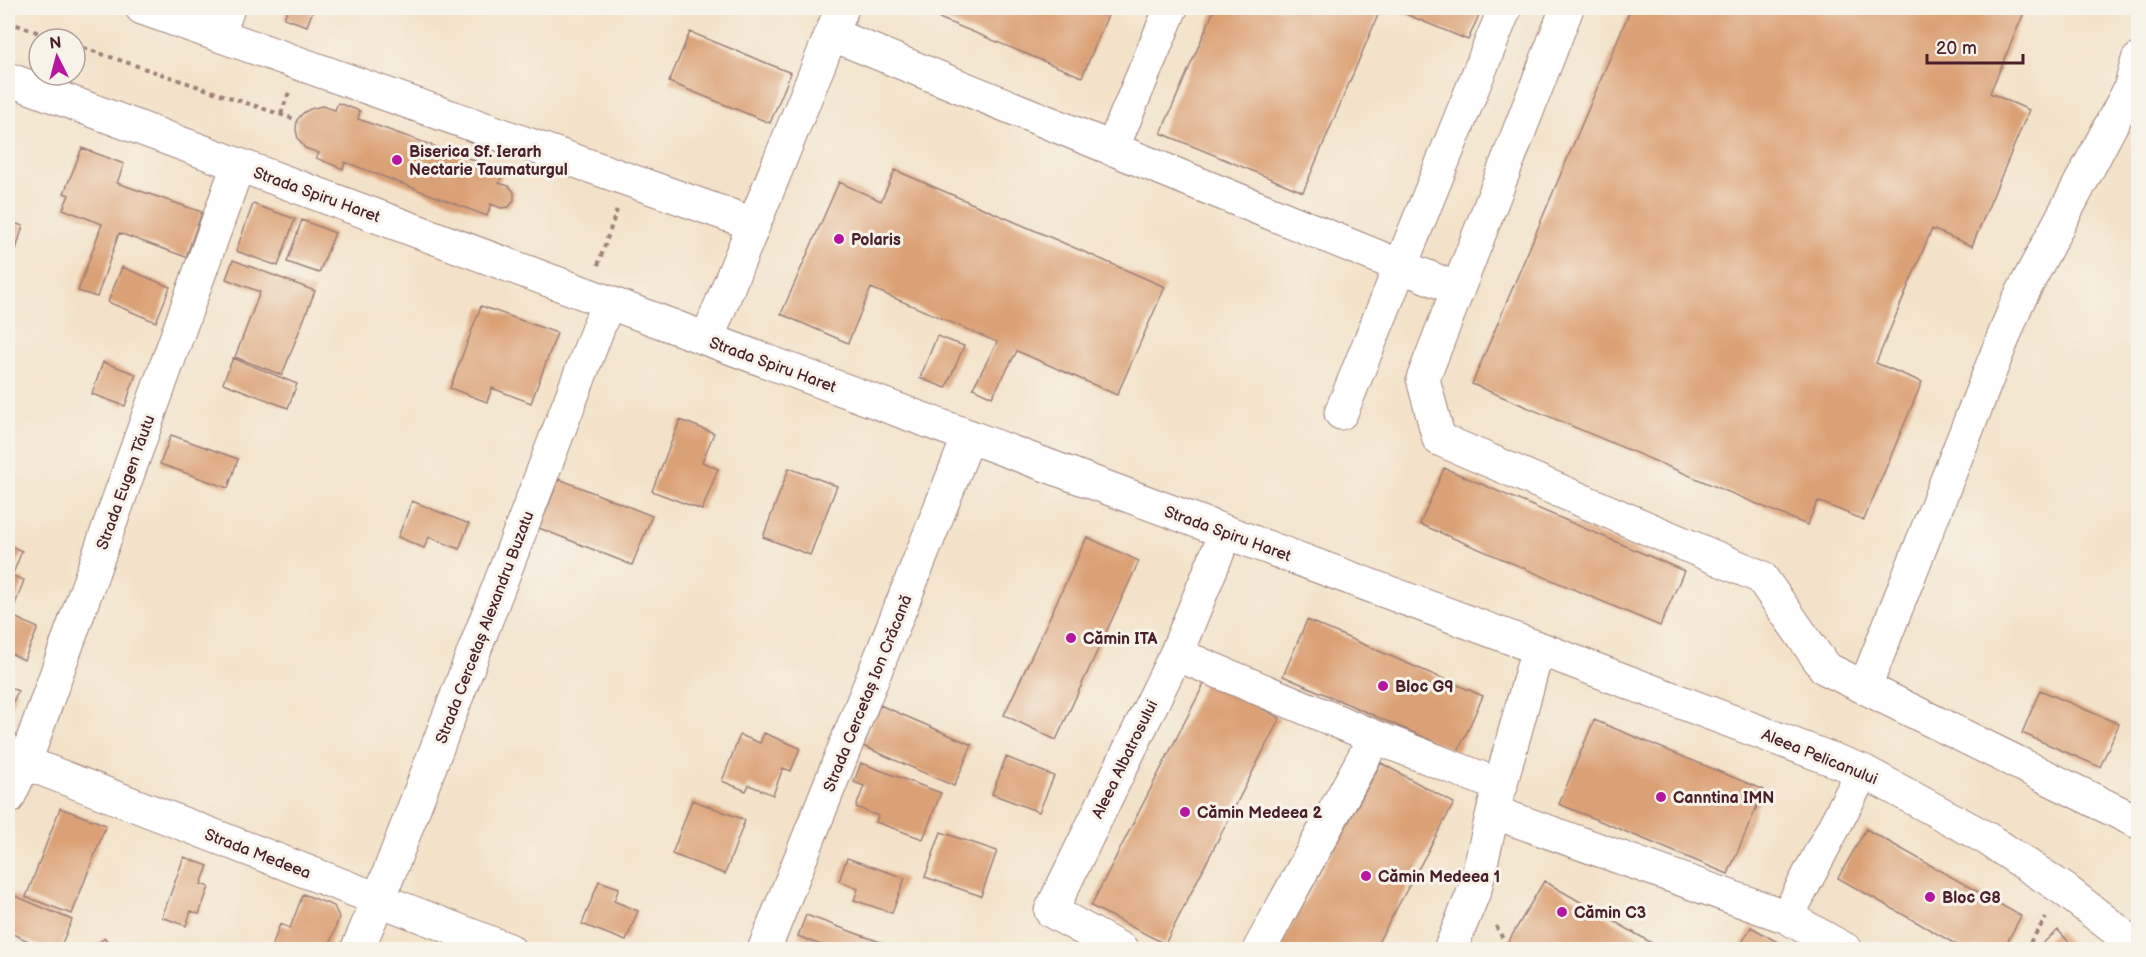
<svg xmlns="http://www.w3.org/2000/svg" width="2146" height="957" font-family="'Balsamiq Sans',sans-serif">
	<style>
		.building { fill: #dba176 }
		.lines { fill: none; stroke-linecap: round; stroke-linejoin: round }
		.minor-casing { stroke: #9e807a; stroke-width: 35 }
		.path { stroke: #9e807a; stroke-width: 4; stroke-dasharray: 4.5 4.5; stroke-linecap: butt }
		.minor { stroke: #fff; stroke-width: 33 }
		.poi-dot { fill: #b5179e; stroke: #f7f3e8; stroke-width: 2 }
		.labels { text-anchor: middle; stroke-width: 6; stroke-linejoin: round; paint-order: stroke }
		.poi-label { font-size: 16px; font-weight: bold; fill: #4a1f2b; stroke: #f7f3e8; text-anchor: start }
		.street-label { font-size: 16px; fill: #4a1f2b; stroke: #f7f3e8 }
	</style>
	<rect width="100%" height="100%" fill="#f7f3e8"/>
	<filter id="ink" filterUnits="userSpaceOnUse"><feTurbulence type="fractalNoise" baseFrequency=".0167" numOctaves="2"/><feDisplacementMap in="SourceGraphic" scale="12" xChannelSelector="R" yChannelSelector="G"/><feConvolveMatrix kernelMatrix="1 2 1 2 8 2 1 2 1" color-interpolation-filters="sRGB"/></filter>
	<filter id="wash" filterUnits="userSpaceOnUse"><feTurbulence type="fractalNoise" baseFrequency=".008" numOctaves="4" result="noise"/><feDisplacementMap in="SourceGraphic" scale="24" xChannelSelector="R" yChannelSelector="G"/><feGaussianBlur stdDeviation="1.35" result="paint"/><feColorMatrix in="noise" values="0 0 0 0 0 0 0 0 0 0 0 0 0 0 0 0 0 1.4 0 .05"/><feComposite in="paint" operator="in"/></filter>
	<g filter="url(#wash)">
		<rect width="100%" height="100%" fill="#f3e2c9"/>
		<g id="blocks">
			<!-- building -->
			<path class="building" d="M 288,8 L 314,8 L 307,26 L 284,18 Z
				M 915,8 L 1111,8 L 1082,77 Z
				M 1215,8 L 1381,8 L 1303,192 L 1161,133 Z
				M 1391,8 L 1482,8 L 1468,40 Z
				M 1631,8 L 2026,8 L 1990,93 L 2029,110 L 1972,246 L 1932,229 L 1876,363 L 1922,382 L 1864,520 L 1818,501 L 1807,525 L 1472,384 Z
				M 690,32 L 791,73 L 770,123 L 669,82 Z
				M 338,103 L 360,111 L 358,119 L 504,171 L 499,183 L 509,186 L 514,192 L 514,200 L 509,207 L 501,208 L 491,204 L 487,216 L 345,162 L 343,169 L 316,158 L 319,153 L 305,148 L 298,139 L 296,130 L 297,120 L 303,113 L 310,109 L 322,106 L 335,110 Z
				M 82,148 L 124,164 L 117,183 L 202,212 L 186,257 L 119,233 L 97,297 L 78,291 L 102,224 L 63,209 L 69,195 L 64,193 Z
				M 895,170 L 1165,287 L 1117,395 L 1017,351 L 992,397 L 973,388 L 997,342 L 871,288 L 848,343 L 781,314 L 839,182 L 881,201 Z
				M 253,204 L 295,219 L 278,266 L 236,251 Z
				M 302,220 L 335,233 L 319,273 L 287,262 Z
				M 8,221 L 23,226 L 14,256 L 8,254 Z
				M 233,260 L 315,291 L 282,375 L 235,357 L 260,292 L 226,279 Z
				M 122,267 L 170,287 L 156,322 L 108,302 Z
				M 481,306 L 557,333 L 531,403 L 492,388 L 487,402 L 450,388 Z
				M 937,336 L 964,346 L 946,388 L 920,378 Z
				M 233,358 L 297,384 L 288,408 L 223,383 Z
				M 103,362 L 136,374 L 125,406 L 92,394 Z
				M 680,420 L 714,433 L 702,462 L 718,469 L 702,510 L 652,491 Z
				M 171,435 L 238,459 L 228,488 L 160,464 Z
				M 789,468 L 837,486 L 810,555 L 763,537 Z
				M 1444,468 L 1684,571 L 1660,626 L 1420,524 Z
				M 559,479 L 652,516 L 632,565 L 539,528 Z
				M 412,501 L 469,524 L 459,549 L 429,537 L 424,548 L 398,537 Z
				M 1087,537 L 1139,561 L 1056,740 L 1004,715 Z
				M 8,545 L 22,551 L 12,576 L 24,580 L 12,613 L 8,611 Z
				M 8,614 L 38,628 L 24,660 L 8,652 Z
				M 1307,620 L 1483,696 L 1458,752 L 1283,676 Z
				M 1206,680 L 1280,718 L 1165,944 L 1091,906 Z
				M 8,687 L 18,691 L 8,713 Z
				M 2040,690 L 2119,724 L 2100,767 L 2022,733 Z
				M 880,705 L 972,745 L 954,786 L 863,746 Z
				M 1594,720 L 1764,790 L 1728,874 L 1559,804 Z
				M 764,733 L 800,748 L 791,771 L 783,768 L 773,795 L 749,785 L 746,791 L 722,781 L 740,735 L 760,743 Z
				M 1006,757 L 1054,776 L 1039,812 L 992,794 Z
				M 861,763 L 941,793 L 923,839 L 876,822 L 878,816 L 856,807 L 864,786 L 854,782 Z
				M 1381,763 L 1454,803 L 1374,950 L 1278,950 Z
				M 692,800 L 745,820 L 725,874 L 672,854 Z
				M 60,808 L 106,825 L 72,914 L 26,897 Z
				M 1866,829 L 2021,916 L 2003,950 L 1966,950 L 1838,878 Z
				M 941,832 L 997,851 L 981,896 L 925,877 Z
				M 184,857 L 208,866 L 201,884 L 209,887 L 199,914 L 191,911 L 186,926 L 162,917 Z
				M 847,858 L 905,878 L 892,913 L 854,900 L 858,889 L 839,881 Z
				M 599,881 L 619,888 L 614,901 L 638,911 L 626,941 L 582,924 Z
				M 1544,881 L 1664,950 L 1517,950 L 1507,944 Z
				M 8,893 L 72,920 L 59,950 L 49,950 L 8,932 Z
				M 303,894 L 334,906 L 339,917 L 328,950 L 271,950 L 280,924 L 290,928 Z
				M 806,915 L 888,945 L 886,950 L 833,950 L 798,936 Z
				M 1751,927 L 1791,950 L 1738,950 Z
				M 2058,930 L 2076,950 L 2035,950 Z
				M 105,938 L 113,950 L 88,950 Z"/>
		</g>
	</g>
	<g filter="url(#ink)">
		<use href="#blocks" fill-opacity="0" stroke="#9e807a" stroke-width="1.5"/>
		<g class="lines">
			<!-- minor casing -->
			<g class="minor-casing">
				<path id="minor" d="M 142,8 L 754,224
					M 1567,8 L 1423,379 L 1439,439 L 1761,577 L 1825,668 L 2138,822
					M 219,34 L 228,8
					M 831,34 L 1457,289
					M 8,79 L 1538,648 L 1863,771 L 1986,838 L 2065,890 L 2116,930 L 2136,950
					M 1112,149 L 1171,8
					M 707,339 L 842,8
					M 1341,413 L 1505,8
					M 1176,654 L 1375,737 L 1501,786
					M 1865,687 L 2017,303 L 2130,89 L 2138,60
					M 8,756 L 509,950
					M 8,798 L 25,762 L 238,165
					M 1493,812 L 1787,917 L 1846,950
					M 1787,917 L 1863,771
					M 357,950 L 379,899 L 608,302
					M 764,950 L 969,436
					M 1122,950 L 1051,911 L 1176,654 L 1226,532
					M 1259,950 L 1375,737
					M 1450,950 L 1475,889 L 1493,812 L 1538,648"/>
			</g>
			<!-- path -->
			<path class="path" d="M 8,22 L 57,39
				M 75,45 L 297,120
				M 281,114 L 289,92
				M 598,265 L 617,210
				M 1496,926 L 1509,950
				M 2025,950 L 2046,918"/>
			<!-- minor -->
			<use href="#minor" class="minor"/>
		</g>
	</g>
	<!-- markers -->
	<g class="poi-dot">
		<circle cx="397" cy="160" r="6"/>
		<circle cx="839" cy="239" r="6"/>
		<circle cx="1071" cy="638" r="6"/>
		<circle cx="1383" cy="686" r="6"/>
		<circle cx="1661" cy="797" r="6"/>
		<circle cx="1185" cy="812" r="6"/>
		<circle cx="1366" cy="876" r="6"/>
		<circle cx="1930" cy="897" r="6"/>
		<circle cx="1562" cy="912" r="6"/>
	</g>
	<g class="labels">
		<!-- poi labels -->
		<g class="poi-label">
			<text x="409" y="157">Biserica Sf. Ierarh<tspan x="409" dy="18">Nectarie Taumaturgul</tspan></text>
			<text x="851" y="245">Polaris</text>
			<text x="1083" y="644">Cămin ITA</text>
			<text x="1395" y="692">Bloc G9</text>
			<text x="1673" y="803">Canntina IMN</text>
			<text x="1197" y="818">Cămin Medeea 2</text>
			<text x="1378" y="882">Cămin Medeea 1</text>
			<text x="1942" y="903">Bloc G8</text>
			<text x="1574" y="918">Cămin C3</text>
		</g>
		<!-- street labels -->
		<g class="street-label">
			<text transform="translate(317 194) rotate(20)" y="6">Strada Spiru Haret</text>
			<text transform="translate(773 364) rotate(20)" y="6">Strada Spiru Haret</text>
			<text transform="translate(125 482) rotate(-70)" y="6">Strada Eugen Tăutu</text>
			<text transform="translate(1228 533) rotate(20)" y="6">Strada Spiru Haret</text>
			<text transform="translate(484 627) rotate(-69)" y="6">Strada Cercetaș Alexandru Buzatu</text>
			<text transform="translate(867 693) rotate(-68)" y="6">Strada Cercetaș Ion Crăcană</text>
			<text transform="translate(1820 756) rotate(22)" y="6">Aleea Pelicanului</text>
			<text transform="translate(1124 759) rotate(-64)" y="6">Aleea Albatrosului</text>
			<text transform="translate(258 853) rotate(21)" y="6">Strada Medeea</text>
		</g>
	</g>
	<!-- margin -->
	<rect width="2146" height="957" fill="none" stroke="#f7f3e8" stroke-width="30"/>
	<!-- north arrow -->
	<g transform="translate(57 57) rotate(354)"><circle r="28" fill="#f7f3e8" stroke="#b29e9c" stroke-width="1.5"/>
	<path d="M0-4.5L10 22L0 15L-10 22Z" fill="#b5179e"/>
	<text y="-9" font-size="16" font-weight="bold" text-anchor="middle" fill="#4a1f2b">N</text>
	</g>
	<!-- scale -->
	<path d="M1927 54v9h96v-9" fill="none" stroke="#4a1f2b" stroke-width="3"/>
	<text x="1936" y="54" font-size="18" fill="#4a1f2b" stroke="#f7f3e8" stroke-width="4.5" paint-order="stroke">20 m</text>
</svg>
